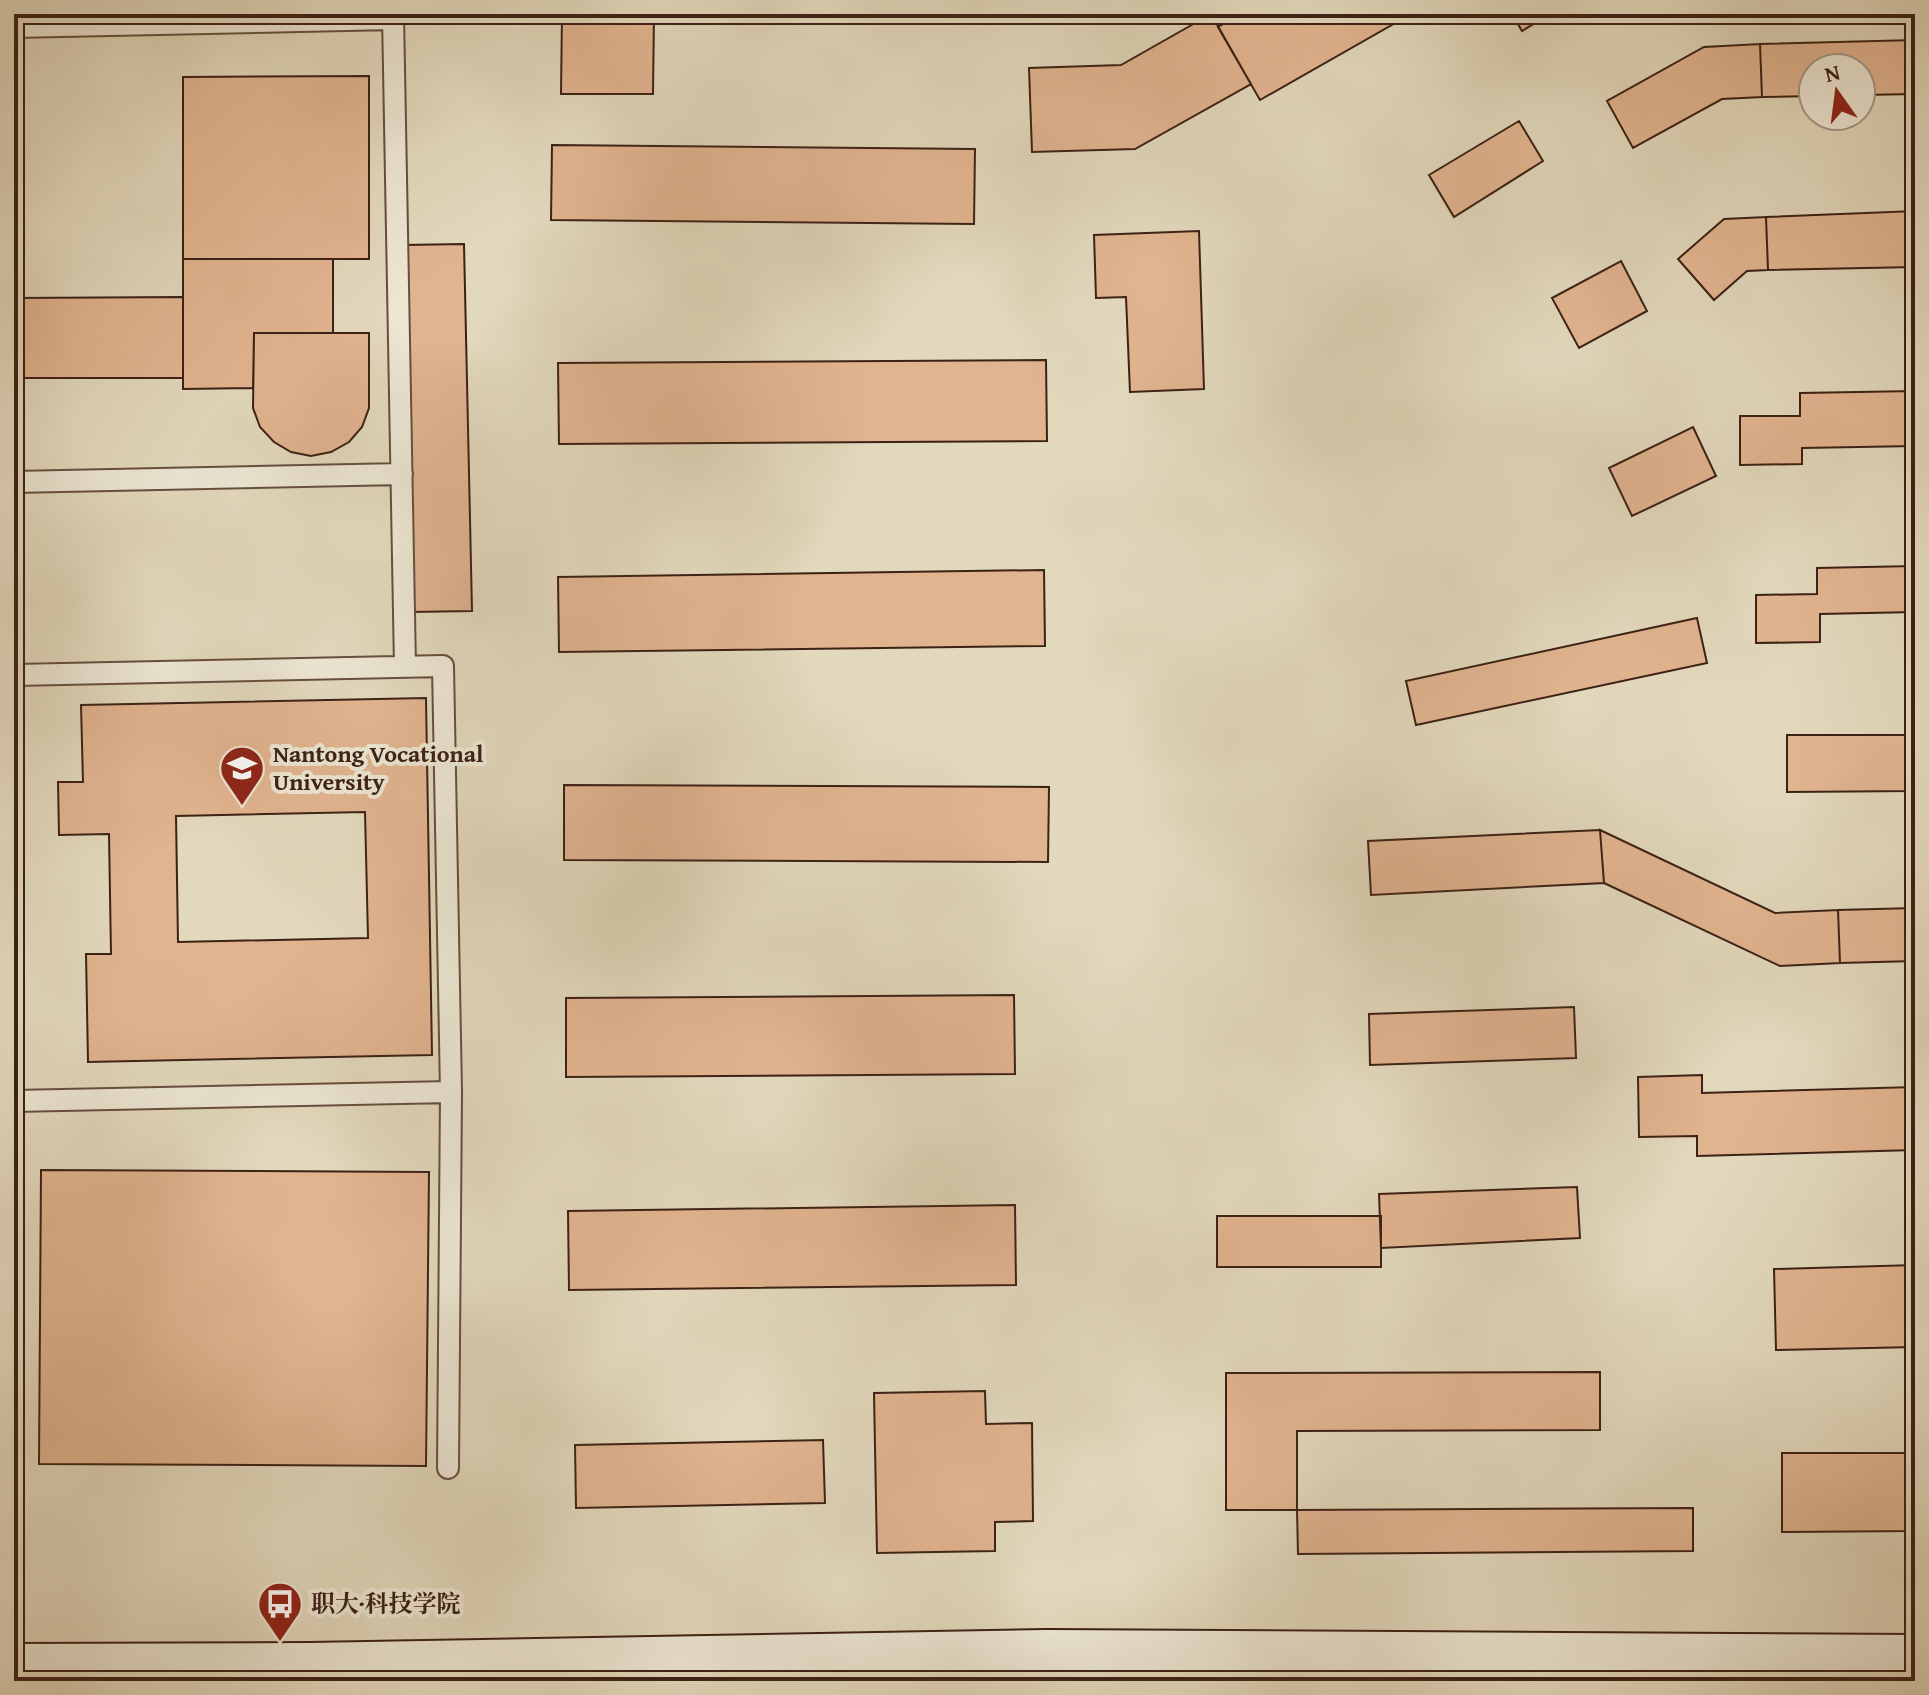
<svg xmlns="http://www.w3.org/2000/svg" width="1929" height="1695" font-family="'Gentium Book Plus','Noto Serif SC',serif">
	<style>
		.building { fill: #e1b490; stroke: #3c2115; stroke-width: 2; fill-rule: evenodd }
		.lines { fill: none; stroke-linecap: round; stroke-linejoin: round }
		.lane-casing { stroke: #664f3f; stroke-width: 24 }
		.secondary-casing { stroke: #3c2115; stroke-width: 48 }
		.lane { stroke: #ece6d3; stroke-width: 20 }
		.secondary { stroke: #ece6d3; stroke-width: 44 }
		.labels { text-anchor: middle; stroke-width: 8; stroke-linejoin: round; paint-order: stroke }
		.poi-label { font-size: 24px; font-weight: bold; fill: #3c2115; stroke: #ece6d3; text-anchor: start }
	</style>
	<rect width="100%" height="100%" fill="#e2d8bc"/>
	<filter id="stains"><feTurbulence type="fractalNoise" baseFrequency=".0025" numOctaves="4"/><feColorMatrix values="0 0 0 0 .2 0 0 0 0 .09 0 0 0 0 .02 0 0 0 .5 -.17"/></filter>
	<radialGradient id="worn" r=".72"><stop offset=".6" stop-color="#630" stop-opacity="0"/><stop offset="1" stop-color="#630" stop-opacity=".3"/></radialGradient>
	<!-- building -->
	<path class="building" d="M 562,14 L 654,14 L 653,94 L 561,94 Z
		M 1211,14 L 1251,84 L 1135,149 L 1032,152 L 1029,68 L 1121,65 Z
		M 1241,14 L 1411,14 L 1260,100 L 1218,27 Z
		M 1512,14 L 1550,14 L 1522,31 Z
		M 1915,40 L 1915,94 L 1861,95 L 1861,68 L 1813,68 L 1813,96 L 1762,97 L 1760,44 Z
		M 1760,44 L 1762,97 L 1722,99 L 1633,148 L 1607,101 L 1704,47 Z
		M 369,76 L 369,259 L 183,259 L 183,77 Z
		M 1519,121 L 1543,161 L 1454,217 L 1429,175 Z
		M 552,145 L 975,149 L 974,224 L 551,220 Z
		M 1915,211 L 1915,267 L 1768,270 L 1766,217 Z
		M 1766,217 L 1768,270 L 1747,271 L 1714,300 L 1678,259 L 1724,219 Z
		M 1199,231 L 1204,389 L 1130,392 L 1126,297 L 1096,298 L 1094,235 Z
		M 464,244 L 472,611 L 410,612 L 403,245 Z
		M 183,259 L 333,259 L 333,333 L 254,333 L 253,388 L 183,389 Z
		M 1621,261 L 1647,311 L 1579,348 L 1552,298 Z
		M 183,297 L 183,378 L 14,378 L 14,298 Z
		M 254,333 L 369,333 L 369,408 L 362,427 L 349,442 L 331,452 L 311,456 L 291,452 L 274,442 L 260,427 L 253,408 Z
		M 1046,360 L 1047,441 L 559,444 L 558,363 Z
		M 1915,391 L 1915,446 L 1802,448 L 1802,464 L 1740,465 L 1740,416 L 1800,416 L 1800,393 Z
		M 1693,427 L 1716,476 L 1632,516 L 1609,468 Z
		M 1915,566 L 1915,612 L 1820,614 L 1820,642 L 1756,643 L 1756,595 L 1817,594 L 1817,568 Z
		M 1044,570 L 1045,646 L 559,652 L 558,577 Z
		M 1697,618 L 1707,663 L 1416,725 L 1406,681 Z
		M 426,698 L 432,1055 L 88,1062 L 86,954 L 111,954 L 109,834 L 59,835 L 58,782 L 83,782 L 81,705 ZM 365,812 L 368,938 L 178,942 L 176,816 Z
		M 1787,735 L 1915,735 L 1915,791 L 1787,792 Z
		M 564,785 L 1049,787 L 1048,862 L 564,860 Z
		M 1600,830 L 1604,883 L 1371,895 L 1368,841 Z
		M 1600,830 L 1775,913 L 1838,910 L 1840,963 L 1780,966 L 1604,883 Z
		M 1915,908 L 1915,961 L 1840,963 L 1838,910 Z
		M 1014,995 L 1015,1074 L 566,1077 L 566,998 Z
		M 1574,1007 L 1576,1058 L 1370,1065 L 1369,1014 Z
		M 1702,1075 L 1702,1093 L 1915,1087 L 1915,1150 L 1697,1156 L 1697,1136 L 1639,1137 L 1638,1077 Z
		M 41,1170 L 429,1172 L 426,1466 L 39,1464 Z
		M 1577,1187 L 1580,1238 L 1381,1248 L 1379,1194 Z
		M 1015,1205 L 1016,1285 L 569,1290 L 568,1211 Z
		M 1217,1216 L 1381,1216 L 1381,1267 L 1217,1267 Z
		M 1915,1265 L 1915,1347 L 1776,1350 L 1774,1269 Z
		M 1600,1372 L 1600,1430 L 1297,1431 L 1297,1510 L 1226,1510 L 1226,1373 Z
		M 985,1391 L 986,1424 L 1032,1423 L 1033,1521 L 995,1522 L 995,1551 L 877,1553 L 874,1393 Z
		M 823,1440 L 825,1503 L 576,1508 L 575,1445 Z
		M 1782,1453 L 1915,1453 L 1915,1531 L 1782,1532 Z
		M 14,1472 L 21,1472 L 22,1498 L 14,1499 Z
		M 1693,1508 L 1693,1551 L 1298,1554 L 1297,1510 Z"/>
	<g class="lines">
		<!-- lane casing -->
		<g class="lane-casing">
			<path id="lane" d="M 393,14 L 405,667
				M 14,27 L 393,19
				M 14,482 L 402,474
				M 14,675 L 443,666 L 451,1092 L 448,1468
				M 14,1101 L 451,1092"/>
		</g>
		<!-- secondary casing -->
		<g class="secondary-casing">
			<path id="secondary" d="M 14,1666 L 309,1665 L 1046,1652 L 1915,1657"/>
		</g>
		<!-- lane -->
		<use href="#lane" class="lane"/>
		<!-- secondary -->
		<use href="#secondary" class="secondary"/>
	</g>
	<!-- icons -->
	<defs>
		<g id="university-pin" transform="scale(2.3)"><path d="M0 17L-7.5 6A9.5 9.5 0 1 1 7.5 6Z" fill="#8f2418" stroke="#ece6d3"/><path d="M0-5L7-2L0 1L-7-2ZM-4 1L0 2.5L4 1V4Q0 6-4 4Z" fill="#fff"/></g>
		<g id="bus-pin" transform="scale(2.3)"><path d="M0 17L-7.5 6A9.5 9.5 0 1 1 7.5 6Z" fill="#8f2418" stroke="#ece6d3"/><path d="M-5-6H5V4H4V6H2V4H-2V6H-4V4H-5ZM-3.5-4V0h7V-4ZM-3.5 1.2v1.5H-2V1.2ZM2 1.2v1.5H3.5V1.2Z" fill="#fff"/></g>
	</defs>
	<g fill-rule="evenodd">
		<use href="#university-pin" x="242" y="768"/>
		<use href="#bus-pin" x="280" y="1604"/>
	</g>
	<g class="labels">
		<!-- poi labels -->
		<g class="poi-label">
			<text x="273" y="762">Nantong Vocational<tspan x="273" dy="28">University</tspan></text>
			<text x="311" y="1612">职大·科技学院</text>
		</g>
	</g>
	<!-- margin -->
	<rect width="1929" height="1695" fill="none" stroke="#e2d8bc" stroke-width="48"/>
	<rect x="16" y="16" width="1897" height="1663" fill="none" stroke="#3c2115" stroke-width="4"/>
	<rect x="24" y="24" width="1881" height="1647" fill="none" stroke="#3c2115" stroke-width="2"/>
	<!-- north arrow -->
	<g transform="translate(1837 92) rotate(346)"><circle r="38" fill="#ece6d3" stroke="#a69787" stroke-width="2"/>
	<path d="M0-6L14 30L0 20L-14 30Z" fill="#8f2418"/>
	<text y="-12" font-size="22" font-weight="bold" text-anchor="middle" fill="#3c2115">N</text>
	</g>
	<rect width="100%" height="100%" filter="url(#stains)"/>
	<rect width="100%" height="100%" fill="url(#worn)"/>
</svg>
